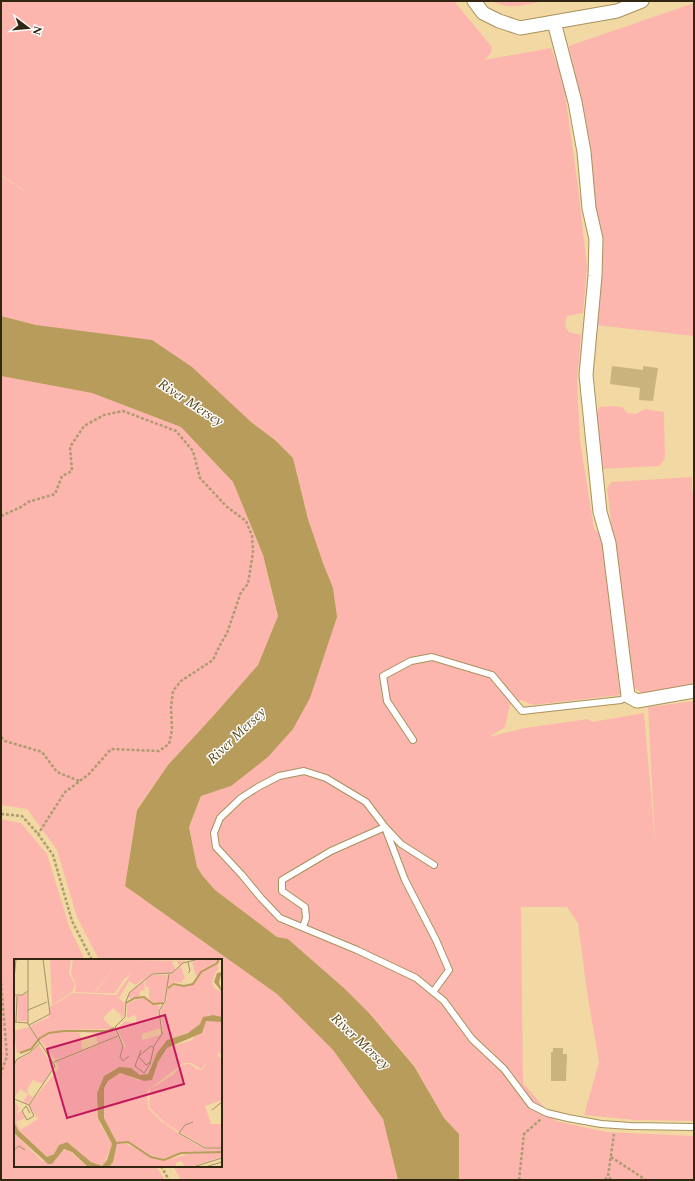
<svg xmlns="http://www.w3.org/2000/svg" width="695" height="1181" font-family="Spectral,serif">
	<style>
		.green { fill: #fcb6ae }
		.water { fill: #b89c5c }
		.building { fill: #cbb37e }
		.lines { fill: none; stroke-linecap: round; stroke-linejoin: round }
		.service-casing { stroke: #a8915c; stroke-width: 8 }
		.minor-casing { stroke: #a8915c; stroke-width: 15 }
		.path { stroke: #af9b71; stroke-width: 2.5; stroke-dasharray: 3 2; stroke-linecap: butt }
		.service { stroke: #fff; stroke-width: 6 }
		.minor { stroke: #fff; stroke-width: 13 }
		.labels { text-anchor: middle; stroke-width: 3; stroke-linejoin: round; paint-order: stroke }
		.water-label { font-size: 14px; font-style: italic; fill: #5e4a18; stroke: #fdfdfd }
		.inset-river { fill: none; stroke: #b89c5c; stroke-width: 2 }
		.inset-road { fill: none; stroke: #a49169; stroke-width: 1 }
		.view { fill: #c2185b; fill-opacity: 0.15; stroke: #c2185b; stroke-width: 2 }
		.inset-edge { fill: none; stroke: #302611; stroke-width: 2 }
	</style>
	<rect width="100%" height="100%" fill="#f2d9a3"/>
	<!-- green -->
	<path class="green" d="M 1,1 L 454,1 L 492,47 L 491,53 L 484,60 L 551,48 L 563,79 L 578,187 L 587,267 L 583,313 L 567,316 L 565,326 L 569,332 L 581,335 L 577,382 L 580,441 L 594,529 L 602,535 L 620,695 L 533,705 L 521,700 L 510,705 L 505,727 L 489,737 L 525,728 L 588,719 L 592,722 L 644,713 L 655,841 L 648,707 L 694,701 L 694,1121 L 635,1120 L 584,1115 L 599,1062 L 587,992 L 578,923 L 567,907 L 521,907 L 523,1083 L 556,1121 L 606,1132 L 694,1136 L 694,1180 L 459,1180 L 459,1134 L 444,1118 L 414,1065 L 369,1013 L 345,989 L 288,939 L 277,937 L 215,890 L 202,875 L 197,867 L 189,827 L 201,796 L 231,786 L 333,588 L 323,563 L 308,519 L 293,458 L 275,440 L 251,422 L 36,325 L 1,316 L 1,176 L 43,202 L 1,175 Z
		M 493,1 L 545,1 C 528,4 508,11 493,1 Z
		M 694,3 L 694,336 L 595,325 L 601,278 L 600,238 L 593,201 L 584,120 L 569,46 Z
		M 1,376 L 92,393 L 181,427 L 233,482 L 263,555 L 278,617 L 258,665 L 215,714 L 168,765 L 137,809 L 125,886 L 277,994 L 333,1050 L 383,1119 L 398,1180 L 181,1180 L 173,1166 L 221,1166 L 221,960 L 99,960 L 77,917 L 57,850 L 27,809 L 1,805 Z
		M 613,406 L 622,407 L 627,413 L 636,414 L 645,409 L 664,412 L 665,458 L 660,466 L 601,469 L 595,420 L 599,407 Z
		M 692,477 L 692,491 L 694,491 L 694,686 L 644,695 L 631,685 L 607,488 L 612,482 Z
		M 1,819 L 21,823 L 47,854 L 69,926 L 85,960 L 15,960 L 15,1166 L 156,1166 L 165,1180 L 1,1180 Z"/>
	<!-- water -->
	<path class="water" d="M 1,316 L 36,325 L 152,340 L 192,367 L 251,422 L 275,440 L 293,458 L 308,519 L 323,563 L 333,588 L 337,617 L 310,698 L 293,729 L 268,757 L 231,786 L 201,796 L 189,827 L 197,867 L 202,875 L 215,890 L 277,937 L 288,939 L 345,989 L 369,1013 L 414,1066 L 444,1118 L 459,1134 L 459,1180 L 398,1180 L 383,1119 L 333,1050 L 277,994 L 125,886 L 137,810 L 168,765 L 215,714 L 258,665 L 278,616 L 263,555 L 233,482 L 181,427 L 92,393 L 1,376 Z"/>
	<!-- building -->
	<path class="building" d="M 612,366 L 643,370 L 643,366 L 658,368 L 653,401 L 639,400 L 640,388 L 610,384 Z
		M 553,1048 L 563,1048 L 563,1054 L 567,1054 L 566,1081 L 551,1081 L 551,1052 L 553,1052 Z"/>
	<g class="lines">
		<!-- service casing -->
		<g class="service-casing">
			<path id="service" d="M 413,740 L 387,701 L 383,676 L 411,661 L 432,657 L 492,675 L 522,711 L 621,700 L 628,696
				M 386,830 L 405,880 L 436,940 L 449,970 L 433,992
				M 434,865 L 401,844 L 385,827 L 366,802 L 326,778 L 304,771 L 279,776 L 258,787 L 241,798 L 220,818 L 214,833 L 216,847 L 242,875 L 261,898 L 280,918 L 357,950 L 416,978 L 444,1001 L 472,1039 L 504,1069 L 531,1105 L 547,1113 L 568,1118 L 601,1124 L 630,1126 L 694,1127
				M 303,927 L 306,918 L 305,907 L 282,891 L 282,880 L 331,851 L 385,827"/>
		</g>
		<!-- minor casing -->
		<g class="minor-casing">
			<path id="minor" d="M 474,1 L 483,13 L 499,21 L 520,28 L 617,11 L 642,1
				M 554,22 L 575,102 L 584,152 L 589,208 L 596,239 L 595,276 L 586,375 L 600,512 L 609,543 L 628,696 L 637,701 L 694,691"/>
		</g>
		<!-- path -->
		<path class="path" d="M 1,516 L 21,507 L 28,502 L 55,494 L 62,476 L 72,471 L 70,447 L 84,426 L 104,415 L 123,411 L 176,431 L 193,451 L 200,478 L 226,506 L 246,521 L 252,536 L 253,552 L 248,584 L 241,592 L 227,633 L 220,645 L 213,660 L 181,681 L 173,691 L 171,707 L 172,730 L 169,744 L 159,751 L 111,749 L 89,774 L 65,792 L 38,834
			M 1,737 L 5,741 L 42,752 L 57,772 L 79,781
			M 1,814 L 22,816 L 38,834 L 53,855 L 72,921 L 92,960
			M 1,983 L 7,1056 L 1,1073
			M 611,1157 L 646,1180
			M 161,1166 L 169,1180
			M 519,1180 L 524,1134 L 541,1119
			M 605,1180 L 608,1176
			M 611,1180 L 608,1176 L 614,1134"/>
		<!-- service -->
		<use href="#service" class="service"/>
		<!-- minor -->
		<use href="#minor" class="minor"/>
	</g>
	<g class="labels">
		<!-- water labels -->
		<g class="water-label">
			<text transform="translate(191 402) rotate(33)" y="5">River Mersey</text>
			<text transform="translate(236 735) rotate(-44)" y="5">River Mersey</text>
			<text transform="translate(361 1041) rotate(43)" y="5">River Mersey</text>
		</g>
	</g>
	<!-- overview -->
	<g transform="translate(14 959)">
		<rect width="208" height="208" fill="#f2d9a3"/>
		<path d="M 36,0 L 57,0 L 55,14 L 61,26 L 58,33 L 38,46 ZM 59,0 L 171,2 L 170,0 L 183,0 L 172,1 L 165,7 L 163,2 L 160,2 L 158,4 L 162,11 L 157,14 L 139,14 L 121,26 L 115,22 L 105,39 L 111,44 L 110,57 L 107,60 L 107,56 L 99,49 L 89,59 L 98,69 L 94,70 L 49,71 L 36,74 L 24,80 L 16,67 L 35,58 L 36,48 L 59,34 L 102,36 L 117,15 L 110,20 L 101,34 L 81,34 L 105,1 L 80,34 L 61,33 L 62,26 L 57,14 ZM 187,0 L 204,1 L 182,17 L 178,3 ZM 206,2 L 203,10 L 208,6 L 202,13 L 198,23 L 200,29 L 208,33 L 208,58 L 195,56 L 178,72 L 153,81 L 143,94 L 134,114 L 130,117 L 102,109 L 90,117 L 83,134 L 86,165 L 98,185 L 90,205 L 85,207 L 76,203 L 53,183 L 45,186 L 40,195 L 33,198 L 4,171 L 0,164 L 0,141 L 5,149 L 3,154 L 7,152 L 11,159 L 2,163 L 6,171 L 24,160 L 15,146 L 45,109 L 42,103 L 104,78 L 109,88 L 112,88 L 103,70 L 111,62 L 122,64 L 122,56 L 113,59 L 113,45 L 123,40 L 133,39 L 137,45 L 146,47 L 144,53 L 147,69 L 128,75 L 128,81 L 146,76 L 149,72 L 146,52 L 153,40 L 153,30 L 163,26 L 170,28 L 180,25 L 187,14 ZM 167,7 L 171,20 L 168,21 L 168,24 L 161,23 L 153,28 L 155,17 ZM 137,16 L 155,16 L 151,41 L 145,46 L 139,45 L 135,39 L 135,28 L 132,28 L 131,21 ZM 130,22 L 131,31 L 126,32 L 126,37 L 118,40 L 113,38 L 116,33 ZM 13,34 L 13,62 L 4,62 L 3,38 ZM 202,61 L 208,63 L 208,97 L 205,93 L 203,97 L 208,99 L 208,141 L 191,147 L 197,165 L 208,165 L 208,189 L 191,188 L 151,164 L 135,148 L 136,130 L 159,116 L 168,106 L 176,105 L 183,110 L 188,111 L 192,105 L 187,110 L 177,104 L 170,104 L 136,129 L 133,133 L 134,149 L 148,163 L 178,183 L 190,189 L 208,190 L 208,192 L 167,193 L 150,200 L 134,195 L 113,182 L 102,183 L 90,159 L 90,129 L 94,122 L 106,114 L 124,121 L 137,121 L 144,103 L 153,89 L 178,81 L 192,62 ZM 15,68 L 24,81 L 15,90 L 3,95 L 0,72 ZM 101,69 L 103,77 L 84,85 L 81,74 L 66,74 L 68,91 L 42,101 L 25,80 L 35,75 L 50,72 L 70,74 ZM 25,86 L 39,108 L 29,125 L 19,121 L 14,129 L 14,135 L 19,138 L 14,145 L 9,142 L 14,135 L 6,130 L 0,139 L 0,108 L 4,100 L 14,96 ZM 0,174 L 28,202 L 41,202 L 47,192 L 54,191 L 74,208 L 1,208 ZM 106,182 L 149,202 L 174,195 L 208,193 L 208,198 L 175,208 L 170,208 L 168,202 L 162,204 L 162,208 L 95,208 L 99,203 L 101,186 Z" fill="#fcb6ae"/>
		<path d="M 208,13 L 205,23 L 208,33 L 200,23 L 203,14 ZM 199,56 L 208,58 L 208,63 L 192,62 L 188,74 L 153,89 L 144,103 L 138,121 L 130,122 L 106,114 L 94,122 L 90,129 L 90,159 L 103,184 L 99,203 L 95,208 L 74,208 L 58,193 L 50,190 L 38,205 L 34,205 L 0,174 L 0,163 L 4,171 L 33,198 L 40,195 L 45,186 L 53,183 L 77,203 L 88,207 L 93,201 L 98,185 L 84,159 L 83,134 L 90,117 L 105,108 L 117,109 L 126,116 L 134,115 L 143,94 L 153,81 L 174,74 L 186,65 L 189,58 Z" fill="#b89c5c"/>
		<path class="inset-river" d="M 154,29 L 160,25 L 170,27 L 179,25 L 187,13 L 203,4 L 205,0M 112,44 L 121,39 L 130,38 L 139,45 L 149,44M 6,94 L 17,90 L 26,79 L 35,74 L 50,72 L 94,72 L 100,69M 102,184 L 114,183 L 137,198 L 150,201 L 167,194 L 208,193"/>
		<path class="inset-road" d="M 14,0 L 14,65 L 41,107 L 15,146M 174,3 L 176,12 L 174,14M 0,20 L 2,0M 0,36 L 8,36 L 14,32M 14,51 L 33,43M 0,63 L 14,64M 2,63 L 3,37M 15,66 L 36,55 L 29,0M 127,91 L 121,107 L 130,114 L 136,105 L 140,87 L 148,75 L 145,52 L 151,42 L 155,15M 115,97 L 109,102 L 106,98 L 109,87 L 101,68 L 111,58 L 112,42 L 116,33 L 138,15 L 158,14 L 169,4 L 185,0M 124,97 L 132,106 L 137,103M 125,97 L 137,87 L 139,88M 40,103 L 104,77M 0,106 L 3,100 L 15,94 L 26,84M 0,140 L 15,146 L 20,157 L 13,161 L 8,152 L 12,147 L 16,154M 198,151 L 208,143M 179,163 L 171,166 L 165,174 L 191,189 L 208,189M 0,191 L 5,187 L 11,191M 179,208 L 208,199M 191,208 L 208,203"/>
		<path class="view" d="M 151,56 L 170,125 L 53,159 L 33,90 Z"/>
		<rect width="208" height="208" class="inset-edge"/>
	</g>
	<!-- border -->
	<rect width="695" height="1181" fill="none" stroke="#302611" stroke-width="4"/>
	<!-- north arrow -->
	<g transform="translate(28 28) rotate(106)" stroke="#fdfdfd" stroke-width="3" paint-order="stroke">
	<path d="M0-3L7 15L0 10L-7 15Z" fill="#302611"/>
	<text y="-6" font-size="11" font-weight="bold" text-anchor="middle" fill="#302611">N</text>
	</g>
</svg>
